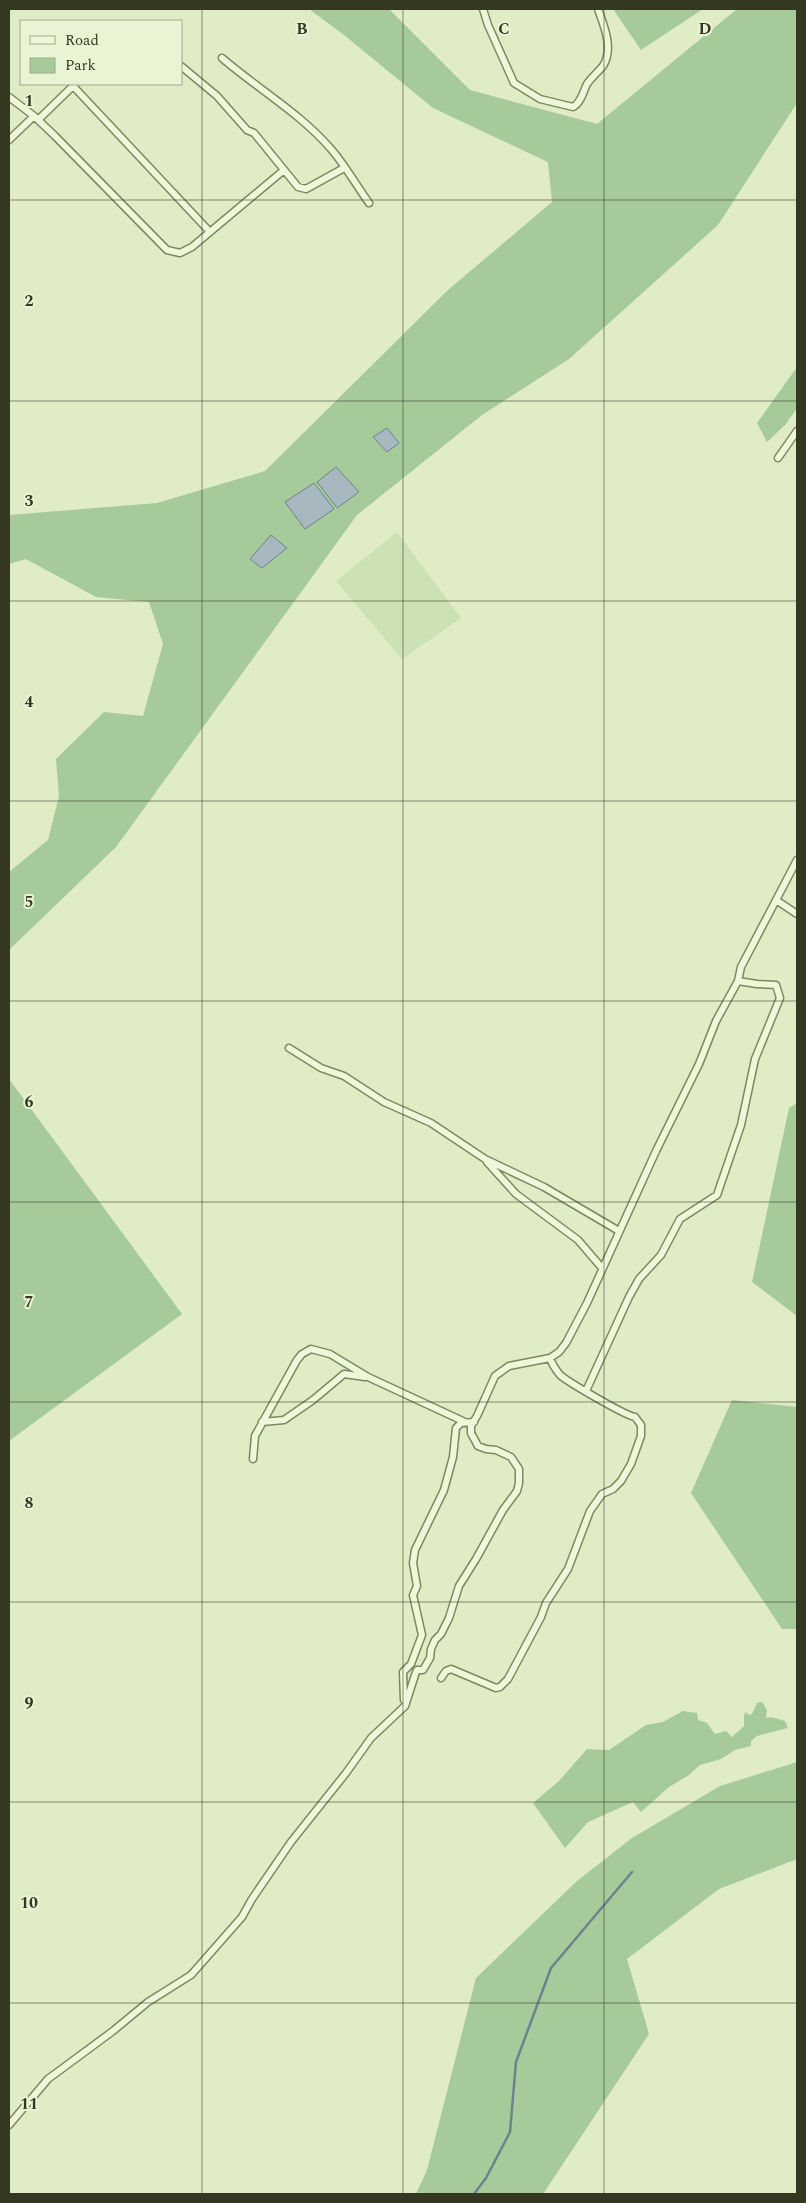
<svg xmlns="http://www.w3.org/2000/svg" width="806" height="2203" font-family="Spectral,serif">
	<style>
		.farmland { fill: #cce2b4 }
		.green { fill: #a6ca9a }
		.water { fill: #a7b8c0; stroke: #6e828e }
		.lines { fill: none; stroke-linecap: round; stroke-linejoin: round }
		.stream { stroke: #6e828e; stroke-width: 2.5 }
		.street-casing { stroke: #80875d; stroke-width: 9 }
		.street { stroke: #edf7d9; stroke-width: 6 }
		.grid { fill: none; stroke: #353820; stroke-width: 1; stroke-opacity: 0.55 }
		.grid-label { font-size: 16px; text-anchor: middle; font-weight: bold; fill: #353820; stroke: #e9f4d5; stroke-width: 4; stroke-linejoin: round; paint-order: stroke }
	</style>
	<rect width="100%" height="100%" fill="#dfecc6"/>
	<!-- farmland -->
	<path class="farmland" d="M 397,532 L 461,618 L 402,659 L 336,581 Z"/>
	<!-- green -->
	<path class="green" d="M 309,9 L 389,9 L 470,90 L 597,124 L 737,9 L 797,9 L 797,103 L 718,225 L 569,359 L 482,415 L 357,515 L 116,847 L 9,950 L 9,872 L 48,840 L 59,796 L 56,759 L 104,712 L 143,716 L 163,644 L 149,602 L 96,597 L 26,559 L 9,564 L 9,515 L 157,503 L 265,471 L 448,290 L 552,202 L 548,162 L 433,108 L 344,35 Z
		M 613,9 L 703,9 L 641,50 Z
		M 797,367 L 797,408 L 786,424 L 767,442 L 757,423 Z
		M 9,1079 L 182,1314 L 9,1441 Z
		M 797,1103 L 797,1316 L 752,1282 L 789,1108 Z
		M 732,1400 L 797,1407 L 797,1629 L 782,1629 L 691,1493 Z
		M 762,1702 L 767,1710 L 766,1718 L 771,1717 L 785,1721 L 788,1728 L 757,1736 L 751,1741 L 751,1746 L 735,1750 L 721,1759 L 700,1765 L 689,1775 L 669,1787 L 641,1812 L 633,1802 L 588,1822 L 565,1848 L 533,1803 L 558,1782 L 587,1749 L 609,1750 L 646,1725 L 663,1722 L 683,1711 L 697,1713 L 698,1720 L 707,1723 L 715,1734 L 726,1731 L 732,1737 L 744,1726 L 744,1715 L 746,1712 L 749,1715 L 752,1714 L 757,1703 Z
		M 797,1762 L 797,1859 L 719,1889 L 627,1959 L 649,2034 L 543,2194 L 416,2194 L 427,2170 L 476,1978 L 577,1881 L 632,1838 L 720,1786 Z"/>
	<!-- water -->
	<path class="water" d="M 387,428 L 399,443 L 387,452 L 373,437 Z
		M 336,467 L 359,492 L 337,508 L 317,482 Z
		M 314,483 L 334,509 L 305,529 L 285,502 Z
		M 271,535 L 287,548 L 262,568 L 250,559 Z"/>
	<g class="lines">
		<!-- stream -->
		<path class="stream" d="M 474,2194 L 486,2178 L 510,2132 L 516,2062 L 551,1968 L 632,1872"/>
		<!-- street casing -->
		<g class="street-casing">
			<path id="street" d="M 483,9 L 488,25 L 514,83 L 540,99 L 573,107 C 581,103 583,92 587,84 C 592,77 598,72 603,66 C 614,49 604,26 598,9
				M 222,58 C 258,89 300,113 331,149 C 345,165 356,185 369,203
				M 181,66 L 217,96 L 247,130 L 254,133 L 298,187 L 306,189 L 344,168
				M 73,86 L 210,232
				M 9,97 L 34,116 L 55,136 L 167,250 L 180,253 L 192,247 L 284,170
				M 38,120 L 75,84
				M 9,140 L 34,116
				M 778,458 L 797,431
				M 776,900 L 797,914
				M 289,1048 L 321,1068 L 344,1076 L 384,1102 L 431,1123 L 485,1159 L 544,1187 L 619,1231
				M 487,1162 L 516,1194 L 578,1240 L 602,1268
				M 586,1391 L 629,1297 L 639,1279 L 661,1255 L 680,1219 L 717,1195 L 741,1125 L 755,1059 L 780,998 L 776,985 L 757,984 L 738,981
				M 262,1422 L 284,1420 L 313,1400 L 344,1374 L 365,1377
				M 253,1459 L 255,1436 L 297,1360 L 302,1354 L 311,1349 L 330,1354 L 368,1377 L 465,1422
				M 441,1678 L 446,1671 L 451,1669 L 496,1688 L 500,1687 L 508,1679 L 541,1617 L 546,1603 L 568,1569 L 590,1511 L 602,1494 L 613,1489 L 621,1481 L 631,1464 L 641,1436 L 641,1425 L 635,1417 C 626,1416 568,1382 560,1375 C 556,1370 552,1364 550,1358
				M 404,1700 L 403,1672 L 411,1664 L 422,1635 L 413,1595 L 417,1586 L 413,1563 L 415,1550 L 444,1490 L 453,1457 L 456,1428 L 461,1423 L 474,1422
				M 9,2125 L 48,2079 L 113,2031 L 148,2002 L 191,1975 L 242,1917 L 252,1899 L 291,1842 L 346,1773 L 371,1738 L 405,1706 L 415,1675 L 417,1670 L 423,1670 L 430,1658 L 431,1649 L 435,1640 L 441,1634 L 449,1618 L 459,1586 L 476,1559 L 503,1510 L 517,1491 L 519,1483 L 519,1469 L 511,1457 L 496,1450 L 486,1449 L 478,1446 L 471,1433 L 471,1426 L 477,1416 L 495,1376 L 509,1366 L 550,1358 L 559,1352 L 566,1343 L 587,1303 L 656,1151 L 699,1064 L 716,1021 L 738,981 L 741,967 L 797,860"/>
		</g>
		<!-- street -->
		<use href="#street" class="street"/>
	</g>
	<!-- grid -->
	<path class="grid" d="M 202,9 L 202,2194M 403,9 L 403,2194M 604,9 L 604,2194M 9,200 L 797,200M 9,401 L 797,401M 9,601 L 797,601M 9,801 L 797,801M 9,1001 L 797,1001M 9,1202 L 797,1202M 9,1402 L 797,1402M 9,1602 L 797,1602M 9,1802 L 797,1802M 9,2003 L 797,2003"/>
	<g class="grid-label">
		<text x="302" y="34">B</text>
		<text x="504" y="34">C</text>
		<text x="705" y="34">D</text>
		<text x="29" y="106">1</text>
		<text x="29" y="306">2</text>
		<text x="29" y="506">3</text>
		<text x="29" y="707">4</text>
		<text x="29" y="907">5</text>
		<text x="29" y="1107">6</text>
		<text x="29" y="1307">7</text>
		<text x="29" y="1508">8</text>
		<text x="29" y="1708">9</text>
		<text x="29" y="1908">10</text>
		<text x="29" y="2109">11</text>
	</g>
	<!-- border -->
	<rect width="806" height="2203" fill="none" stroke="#353820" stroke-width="20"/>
	<!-- legend -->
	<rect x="20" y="20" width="162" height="65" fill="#e9f4d5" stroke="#a1a98d"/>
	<rect x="30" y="36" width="25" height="8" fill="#edf7d9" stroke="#a1a98d"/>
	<text x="65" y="45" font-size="15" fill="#353820">Road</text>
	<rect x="30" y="58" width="25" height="15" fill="#a6ca9a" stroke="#a1a98d"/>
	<text x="65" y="70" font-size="15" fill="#353820">Park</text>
</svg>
